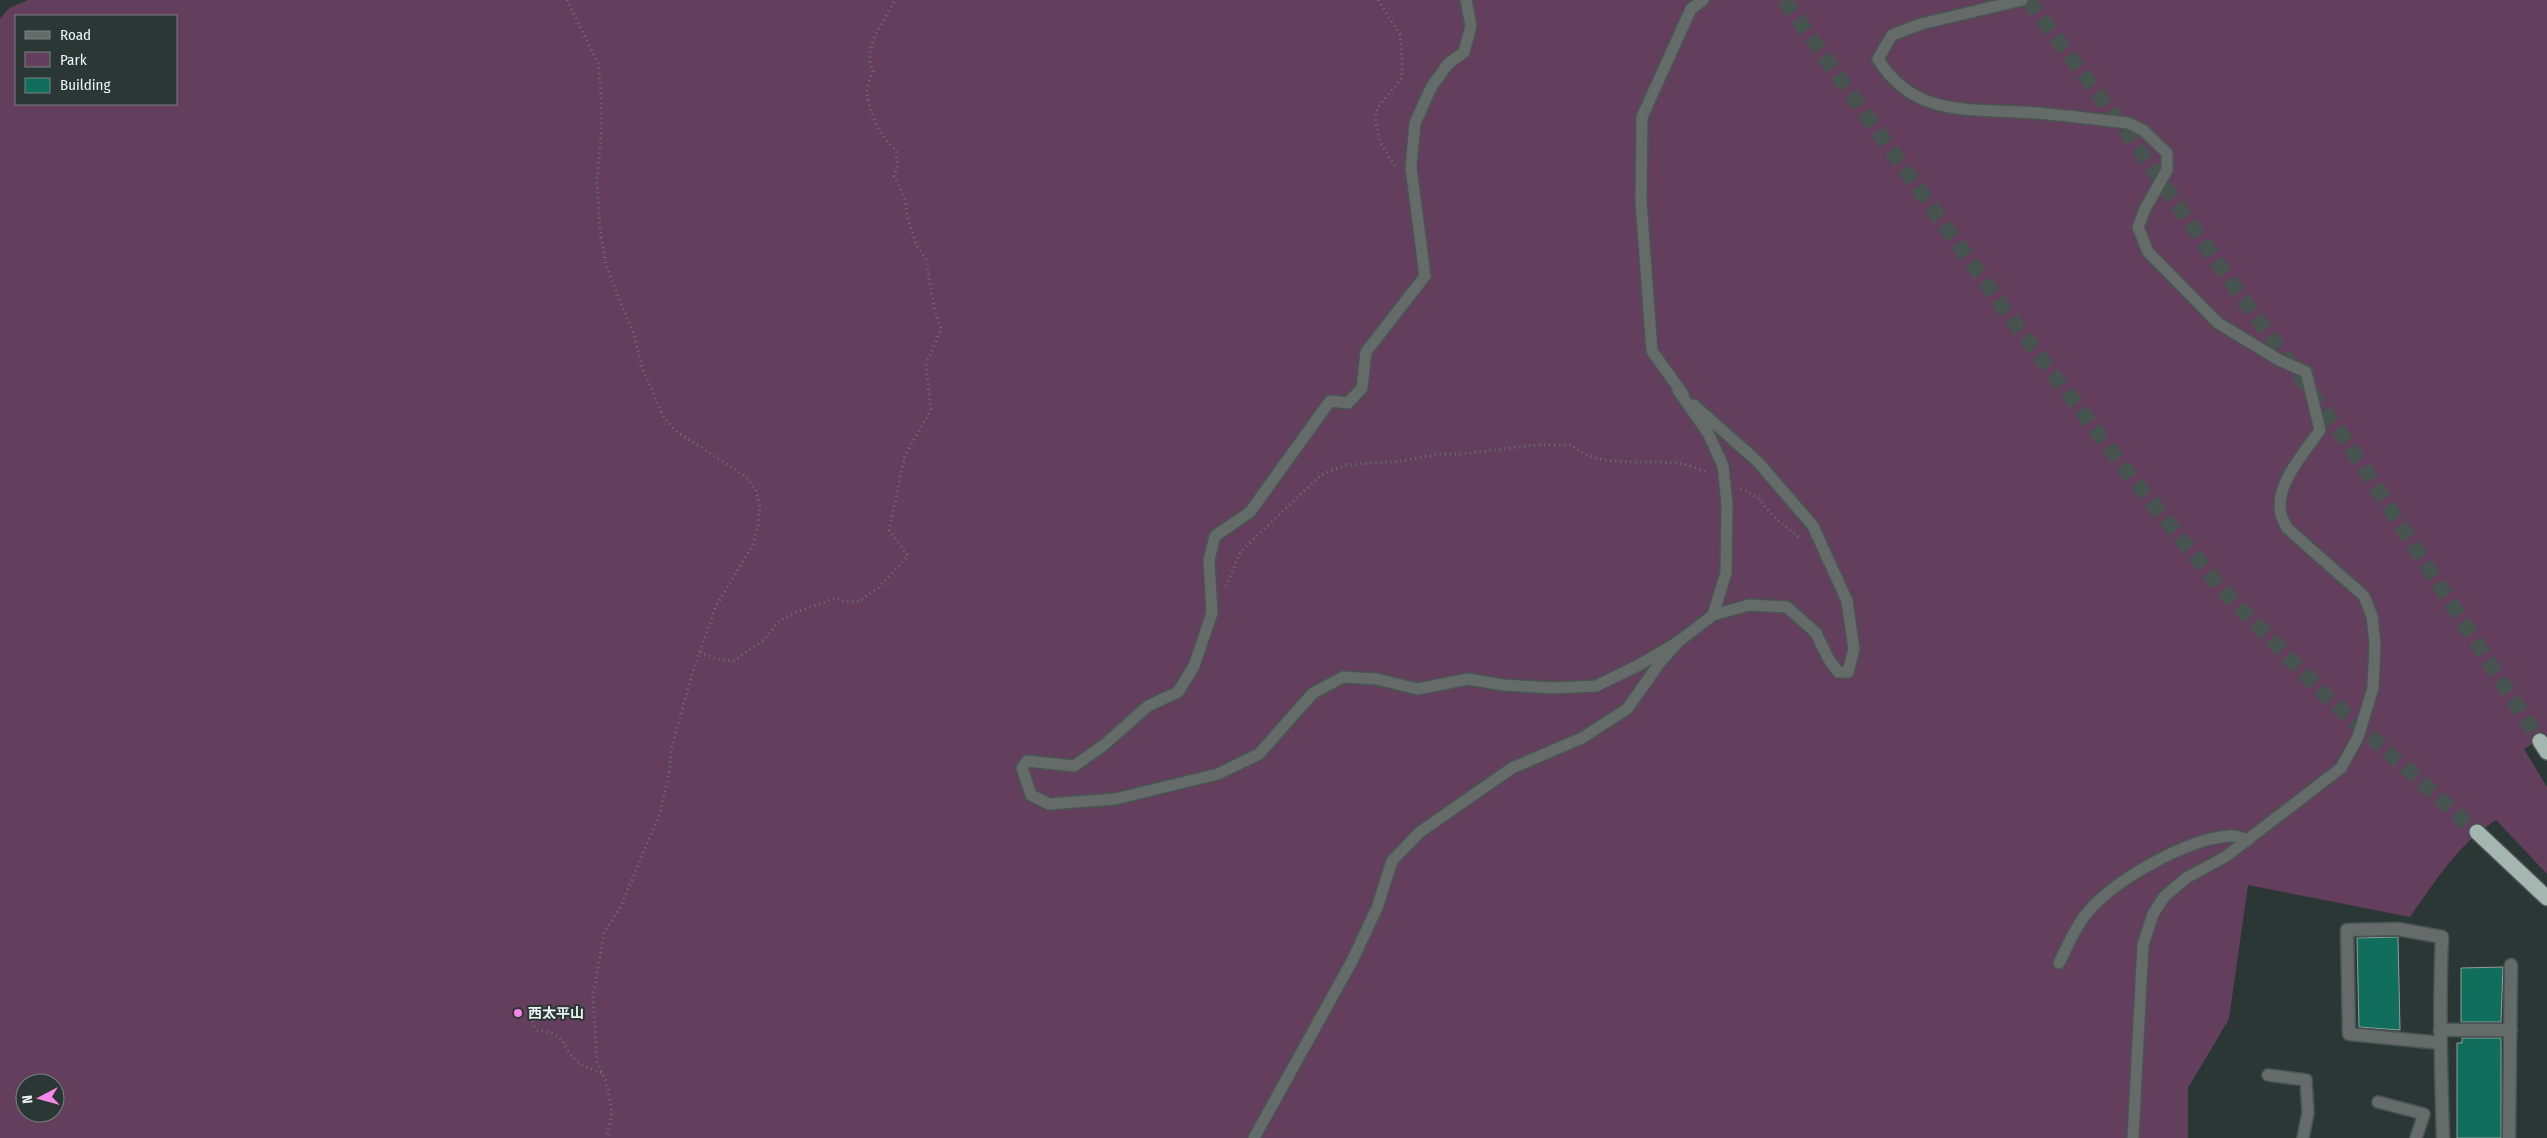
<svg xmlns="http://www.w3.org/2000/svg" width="2547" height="1138" font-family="'Fira Sans Condensed','Noto Sans SC',sans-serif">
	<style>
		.green { fill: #633e5d; fill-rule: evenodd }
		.building { fill: #116e5c; stroke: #90a09b }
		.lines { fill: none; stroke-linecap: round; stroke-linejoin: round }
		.highway-tunnel { stroke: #475450; stroke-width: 15; stroke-dasharray: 15 8; stroke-linecap: butt }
		.lane-casing { stroke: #495552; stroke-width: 14 }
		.street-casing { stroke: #495552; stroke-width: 15 }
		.highway-casing { stroke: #495552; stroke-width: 18 }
		.path { stroke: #6a7673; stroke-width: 3; stroke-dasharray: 1 4; stroke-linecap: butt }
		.lane { stroke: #646b69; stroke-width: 11 }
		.street { stroke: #646b69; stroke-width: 12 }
		.highway { stroke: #a5b6b1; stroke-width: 15 }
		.poi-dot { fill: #f987e9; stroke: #2a3734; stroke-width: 2 }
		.labels { text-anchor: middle; stroke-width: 4; stroke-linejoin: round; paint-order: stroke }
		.poi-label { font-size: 14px; font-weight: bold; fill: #ecf5f2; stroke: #2a3734; text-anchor: start }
	</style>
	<rect width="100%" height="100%" fill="#2a3734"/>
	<!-- green -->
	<path class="green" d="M 28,0 L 2547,0 L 2547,735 L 2524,749 L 2547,787 L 2547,874 L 2496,820 C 2458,844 2435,882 2410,917 L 2248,885 L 2229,1019 L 2188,1088 L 2188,1138 L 0,1138 L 0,19 L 9,8 ZM 16,16 L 176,16 L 176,104 L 16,104 ZM 25,1083 L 55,1083 L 55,1113 L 25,1113 Z"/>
	<!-- building -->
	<path class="building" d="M 2398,937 L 2400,1030 L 2359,1027 L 2357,938 Z
		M 2503,967 L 2501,1022 L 2461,1022 L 2461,968 Z
		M 2462,1038 L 2501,1038 L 2501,1138 L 2457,1138 L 2457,1043 L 2462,1043 Z"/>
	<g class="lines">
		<!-- highway-tunnel -->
		<path class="highway-tunnel" d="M 1784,0 L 2007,313 L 2125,469 L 2220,587 L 2328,698 L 2477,832
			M 2028,0 L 2138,148 L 2236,289 L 2345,439 L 2540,741"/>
		<!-- lane casing -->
		<g class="lane-casing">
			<path id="lane" d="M 1466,0 L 1471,26 L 1464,52 L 1448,64 L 1432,86 L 1415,123 L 1411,167 L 1425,276 L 1366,352 L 1362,388 L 1348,403 L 1330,401 L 1250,512 L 1215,536 L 1209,560 L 1212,613 L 1194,666 L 1178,692 L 1148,706 L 1104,745 L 1074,766 L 1027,761 L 1022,768 L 1031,795 L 1049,804 L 1115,799 L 1218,774 L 1259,754 L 1313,693 L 1343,677 L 1376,679 L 1418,689 L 1468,679 L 1503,685 L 1554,688 L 1596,686 L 1639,665 L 1678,642
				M 2022,0 L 1921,24 L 1892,35 L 1878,59 C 1912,115 1965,109 2021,112 C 2057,114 2093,119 2128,123 L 2143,130 L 2167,153 L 2167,170 L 2145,209 L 2138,227 L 2148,252 L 2218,323 L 2279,360 L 2306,372 L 2320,430 C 2305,452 2274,485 2281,514 C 2282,519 2285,524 2287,528 L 2364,596 L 2372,616 L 2375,644 L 2373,688 L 2358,737 L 2341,768 L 2225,857 L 2186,878 L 2164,897 L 2153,914 L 2143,945 L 2133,1138
				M 1683,394 L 1652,351 L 1641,201 L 1642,117 L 1691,9 L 1703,0
				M 1694,405 L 1758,462 L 1813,526 L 1847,601 L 1854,649 L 1848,672 L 1838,672 L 1828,658 L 1816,633 L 1787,607 L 1749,605 L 1713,615
				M 2059,963 C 2067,947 2075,927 2087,913 C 2114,880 2187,839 2229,836 C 2235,835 2242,838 2248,840
				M 2268,1075 L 2306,1080 L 2308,1113 L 2303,1138
				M 2378,1102 L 2424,1114 L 2416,1138
				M 1254,1138 L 1352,961 L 1377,908 L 1392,861 L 1420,832 L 1512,768 L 1582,738 L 1627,709 L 1661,661 L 1678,642 L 1713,615 L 1726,573 L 1727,504 L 1723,466 L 1708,433 L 1678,390"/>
		</g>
		<!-- street casing -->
		<g class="street-casing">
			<path id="street" d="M 2440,1030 L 2511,1030
				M 2441,1043 L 2349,1034 L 2347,930 L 2398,929 L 2442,937 C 2439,1004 2441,1071 2443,1138
				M 2509,1138 L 2511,965"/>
		</g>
		<!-- highway casing -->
		<g class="highway-casing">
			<path id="highway" d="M 2540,741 L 2547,752
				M 2477,832 L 2547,898"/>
		</g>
		<!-- path -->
		<path class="path" d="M 567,0 L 598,63 L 601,91 L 601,136 L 597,181 L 600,230 L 606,266 L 634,335 L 642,367 L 664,418 L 676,431 L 746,477 L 756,490 L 760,507 L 758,526 L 753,545 L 716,606 L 693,671 L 671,750 L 670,769 L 660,813 L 620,908 L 604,933 L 593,995 L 597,1062 L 606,1081 L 612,1112 L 607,1138
			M 1378,0 L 1400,35 L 1402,57 L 1402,78 L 1378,107 L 1375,119 L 1380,141 L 1395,167
			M 1741,488 L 1758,498 L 1774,517 L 1800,538
			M 1226,586 L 1241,551 L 1321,475 L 1345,465 L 1401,461 L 1439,454 L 1462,454 L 1536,445 L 1572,445 C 1595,470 1650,458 1683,464 C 1691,466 1700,470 1708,473
			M 700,652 L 716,659 L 734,661 L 765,639 L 779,621 L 797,612 L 835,598 L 847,602 L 860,601 L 878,588 L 908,556 L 889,530 L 905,455 L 931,410 L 926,365 L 941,329 L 935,312 L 926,259 L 917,246 L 907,216 L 905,199 L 894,176 L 898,164 L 896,150 C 881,139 869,112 867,94 C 866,87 871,77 873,71 C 861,48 885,20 895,0
			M 529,1012 L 536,1030 C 570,1034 558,1044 577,1061 C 584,1067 593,1070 602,1073"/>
		<!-- lane -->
		<use href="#lane" class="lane"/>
		<!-- street -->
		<use href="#street" class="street"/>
		<!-- highway -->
		<use href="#highway" class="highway"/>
	</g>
	<!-- markers -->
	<circle class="poi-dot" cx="518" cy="1013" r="5"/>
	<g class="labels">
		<!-- poi labels -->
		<g class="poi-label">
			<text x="528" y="1018">西太平山</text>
		</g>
	</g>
	<!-- legend -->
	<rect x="15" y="15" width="162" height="90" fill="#2a3734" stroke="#788380"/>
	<rect x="25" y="31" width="25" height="8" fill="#646b69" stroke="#788380"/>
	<text x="60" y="40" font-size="15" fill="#ecf5f2">Road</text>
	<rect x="25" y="52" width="25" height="15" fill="#633e5d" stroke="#788380"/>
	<text x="60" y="65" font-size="15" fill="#ecf5f2">Park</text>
	<rect x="25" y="78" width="25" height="15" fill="#116e5c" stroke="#788380"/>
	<text x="60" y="90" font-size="15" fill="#ecf5f2">Building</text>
	<!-- north arrow -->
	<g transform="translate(40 1098) rotate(264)"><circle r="24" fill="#2a3734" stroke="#788380"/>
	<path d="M0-4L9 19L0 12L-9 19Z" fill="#f987e9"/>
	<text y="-8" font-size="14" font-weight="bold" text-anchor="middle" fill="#ecf5f2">N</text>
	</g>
</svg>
